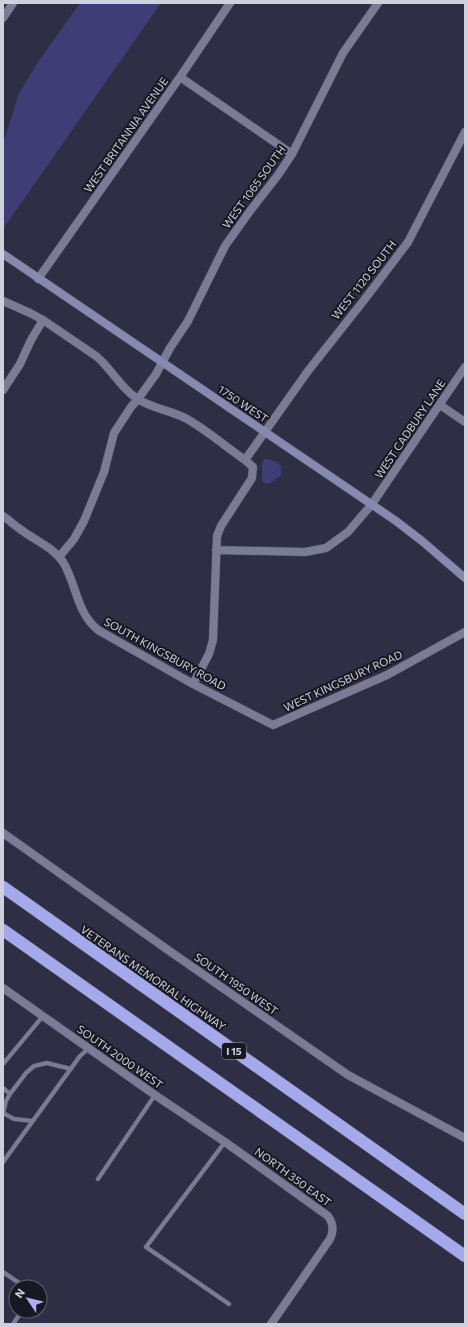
<svg xmlns="http://www.w3.org/2000/svg" width="468" height="1327" font-family="Commissioner,sans-serif">
	<style>
		.green { fill: #3f3d75 }
		.lines { fill: none; stroke-linecap: round; stroke-linejoin: round }
		.service-casing { stroke: #4b4b5d; stroke-width: 5 }
		.minor-casing { stroke: #4b4b5d; stroke-width: 9 }
		.tertiary-casing { stroke: #4b4b5d; stroke-width: 9 }
		.secondary-casing { stroke: #4b4b5d; stroke-width: 9 }
		.motorway-casing { stroke: #4b4b5d; stroke-width: 13 }
		.service { stroke: #7a7c95; stroke-width: 4 }
		.minor { stroke: #7a7c95; stroke-width: 8 }
		.tertiary { stroke: #7a7c95; stroke-width: 8 }
		.secondary { stroke: #8789af; stroke-width: 8 }
		.motorway { stroke: #a6a8ec; stroke-width: 12 }
		.labels { text-anchor: middle; stroke-width: 4; stroke-linejoin: round; paint-order: stroke }
		.shield { fill: #181822; stroke: #9899a6; stroke-width: 1 }
		.shield-label { font-size: 10px; font-weight: bold; fill: #cfd0de }
		.street-label { font-size: 11px; fill: #cfd0de; stroke: #181822 }
	</style>
	<rect width="100%" height="100%" fill="#2e2f45"/>
	<!-- green -->
	<path class="green" d="M 80,3 L 161,3 L 3,229 L 3,143 L 19,94 L 36,65 Z
		M 264,459 C 270,459 277,461 281,466 L 281,475 L 269,484 L 265,483 L 262,481 L 262,463 Z"/>
	<g class="lines">
		<!-- service casing -->
		<g class="service-casing">
			<path id="service" d="M 3,1064 L 43,1016
				M 3,1088 L 10,1094
				M 3,1113 L 14,1119 L 33,1121
				M 3,1114 L 6,1101 L 10,1094 L 26,1073 L 34,1066 L 47,1063 L 71,1069
				M 225,1142 L 146,1247 L 229,1304
				M 3,1162 L 80,1056 L 89,1048
				M 98,1179 L 155,1095
				M 3,1272 L 25,1287
				M 13,1324 L 22,1311"/>
		</g>
		<!-- minor casing -->
		<g class="minor-casing">
			<path id="minor" d="M 3,18 L 13,3
				M 180,77 L 292,154
				M 38,279 L 180,77 L 230,3
				M 3,301 L 30,313 L 43,320 L 96,356 C 111,368 119,386 136,398 C 152,409 171,410 187,419 C 208,431 226,447 245,460 L 253,467 L 252,478 L 221,526 L 217,536 L 213,640 L 209,654 L 193,684
				M 3,390 L 20,364 L 31,340 L 43,320
				M 440,405 L 465,422
				M 245,460 L 308,371 L 368,295 L 408,242 L 465,132
				M 3,516 C 9,520 14,525 20,529 C 34,540 53,547 63,562 C 77,585 76,612 98,630 L 193,684 L 273,725 L 387,675 L 465,632
				M 216,550 L 305,552 L 326,548 L 348,532 L 372,504 L 465,367
				M 59,557 L 74,539 L 84,521 L 104,472 L 114,433 L 131,407 L 138,399 L 156,374 L 170,348 L 188,321 L 225,246 L 250,211 L 278,175 L 292,154 L 343,53 L 378,3"/>
		</g>
		<!-- tertiary casing -->
		<g class="tertiary-casing">
			<path id="tertiary" d="M 3,833 L 168,950 L 348,1075 L 465,1138
				M 3,988 L 155,1095 L 225,1142 L 328,1216 C 333,1223 334,1231 330,1239 L 271,1324"/>
		</g>
		<!-- secondary casing -->
		<g class="secondary-casing">
			<path id="secondary" d="M 3,254 L 396,521 L 422,541 L 465,578"/>
		</g>
		<!-- motorway casing -->
		<g class="motorway-casing">
			<path id="motorway" d="M 3,887 L 465,1214
				M 3,930 L 465,1256"/>
		</g>
		<!-- service -->
		<use href="#service" class="service"/>
		<!-- minor -->
		<use href="#minor" class="minor"/>
		<!-- tertiary -->
		<use href="#tertiary" class="tertiary"/>
		<!-- secondary -->
		<use href="#secondary" class="secondary"/>
		<!-- motorway -->
		<use href="#motorway" class="motorway"/>
	</g>
	<g class="labels">
		<!-- shield labels -->
		<rect class="shield" x="222" y="1043" width="24" height="16" rx="3"/>
		<g class="shield-label">
			<text x="234" y="1055">I 15</text>
		</g>
		<!-- street labels -->
		<g class="street-label">
			<text transform="translate(126 135) rotate(-55)" y="4">WEST BRITANNIA AVENUE</text>
			<text transform="translate(254 187) rotate(-54)" y="4">WEST 1065 SOUTH</text>
			<text transform="translate(364 280) rotate(-52)" y="4">WEST 1120 SOUTH</text>
			<text transform="translate(243 404) rotate(34)" y="4">1750 WEST</text>
			<text transform="translate(410 429) rotate(-56)" y="4">WEST CADBURY LANE</text>
			<text transform="translate(165 654) rotate(29)" y="4">SOUTH KINGSBURY ROAD</text>
			<text transform="translate(343 681) rotate(-25)" y="4">WEST KINGSBURY ROAD</text>
			<text transform="translate(153 978) rotate(35)" y="4">VETERANS MEMORIAL HIGHWAY</text>
			<text transform="translate(236 984) rotate(35)" y="4">SOUTH 1950 WEST</text>
			<text transform="translate(120 1057) rotate(35)" y="4">SOUTH 2000 WEST</text>
			<text transform="translate(293 1177) rotate(36)" y="4">NORTH 350 EAST</text>
		</g>
	</g>
	<!-- border -->
	<rect width="468" height="1327" fill="none" stroke="#cfd0de" stroke-width="8"/>
	<!-- north arrow -->
	<g transform="translate(28 1299) rotate(305)"><circle r="19" fill="#181822" stroke="#61626d"/>
	<path d="M0-3L7 15L0 10L-7 15Z" fill="#adaffb"/>
	<text y="-6" font-size="11" font-weight="bold" text-anchor="middle" fill="#cfd0de">N</text>
	</g>
</svg>
